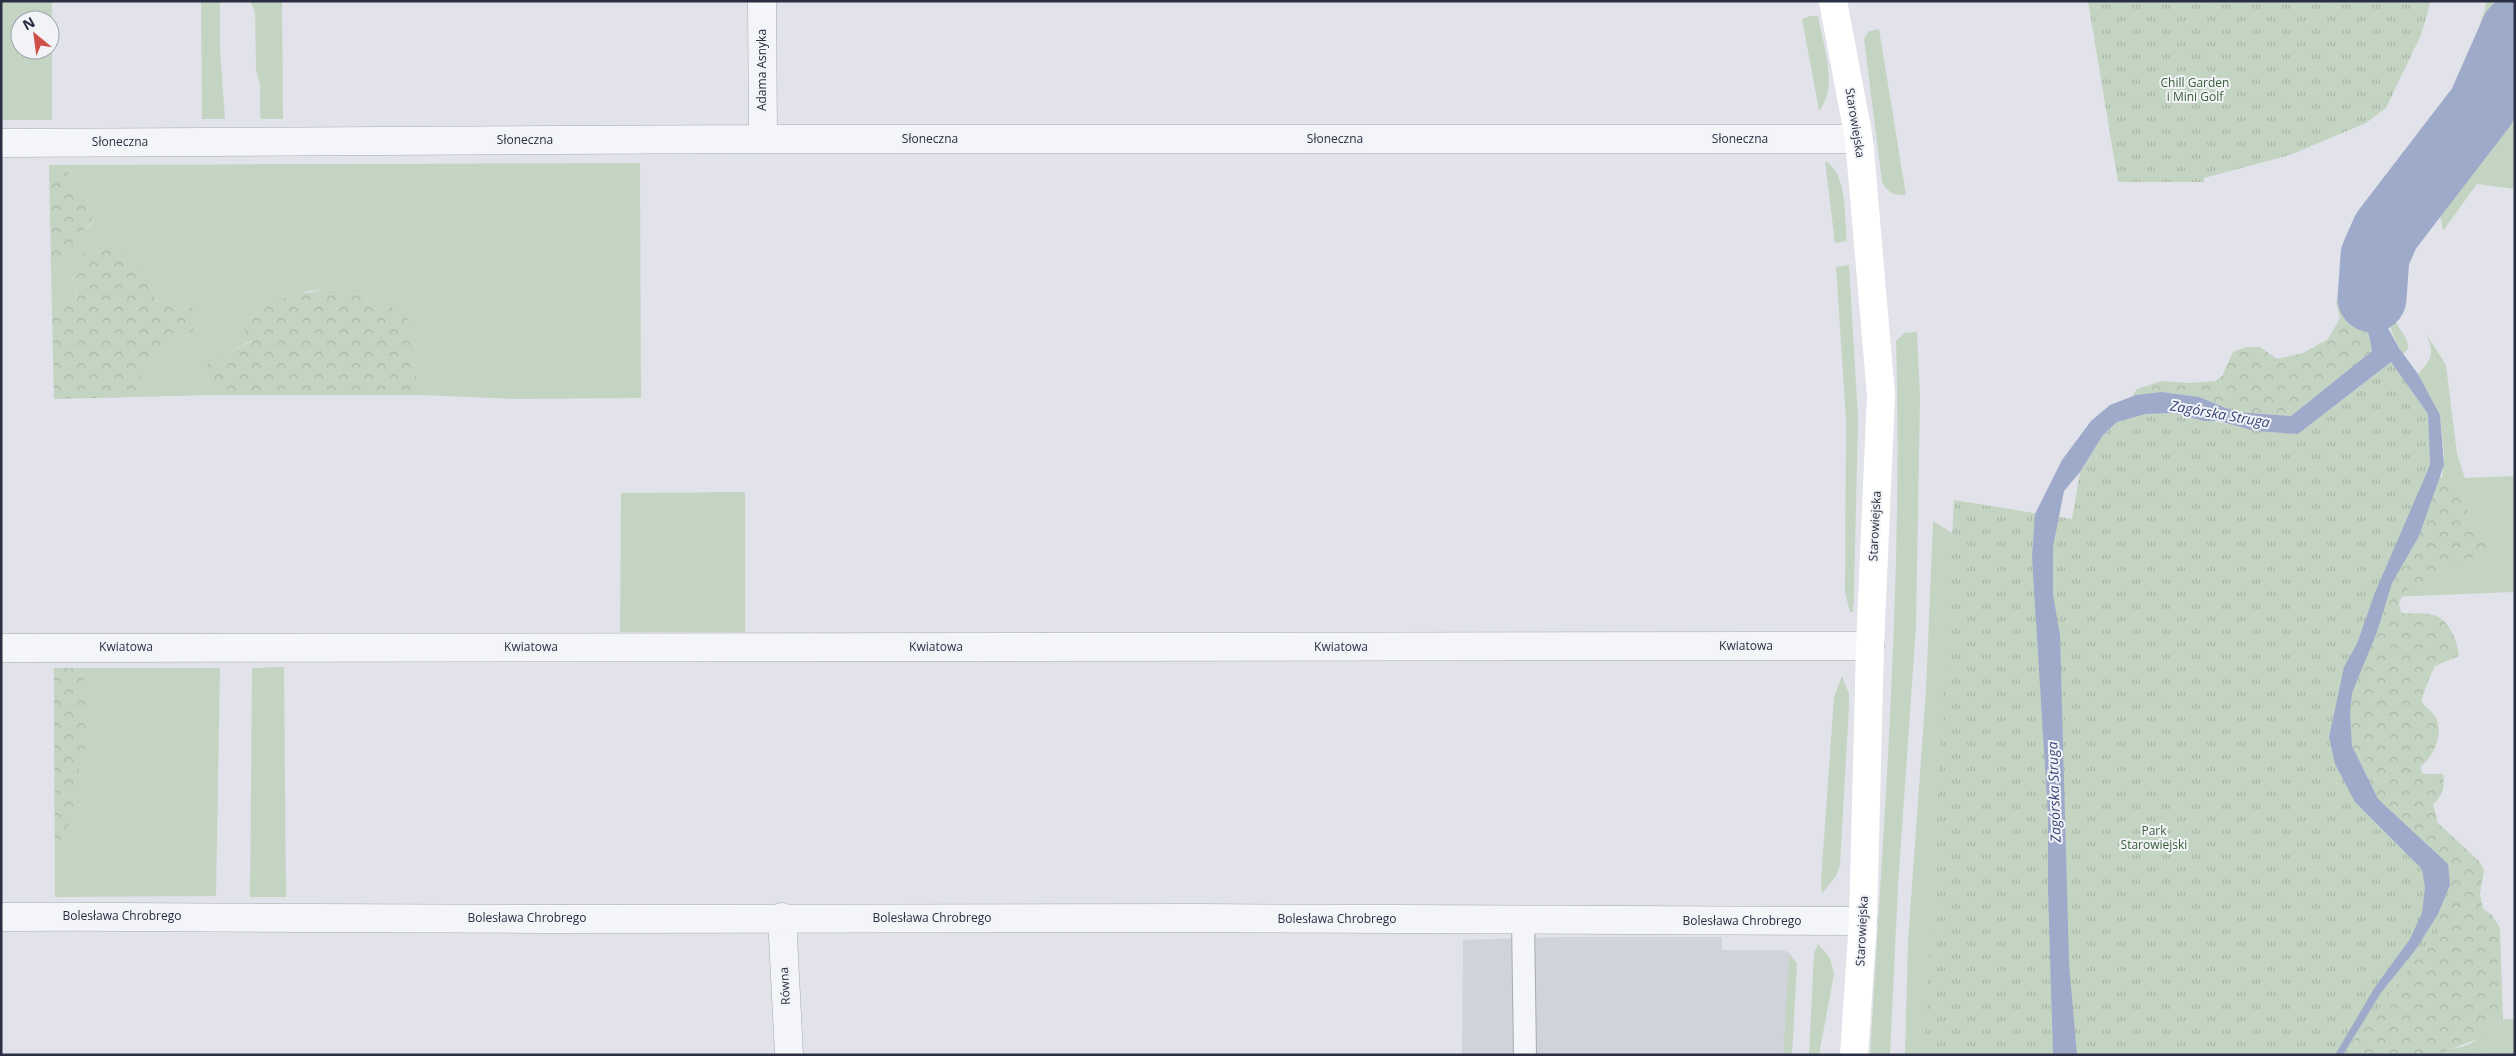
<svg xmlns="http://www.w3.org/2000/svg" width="2516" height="1056" font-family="'Open Sans',sans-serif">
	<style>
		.built { fill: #d0d2dc }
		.green { fill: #c4d4c3; fill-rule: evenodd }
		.forest { fill: url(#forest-crowns) }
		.park { fill: url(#park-tufts) }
		.water { fill: #9daaca }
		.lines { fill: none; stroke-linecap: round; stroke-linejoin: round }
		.river { stroke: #9daaca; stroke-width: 69 }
		.lane-casing { stroke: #a7a9b4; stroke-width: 24 }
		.street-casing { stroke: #a7a9b4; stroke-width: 29 }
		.lane { stroke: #f4f5f8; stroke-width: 22 }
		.street { stroke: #f4f5f8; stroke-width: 28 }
		.secondary { stroke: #fff; stroke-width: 28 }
		.labels { text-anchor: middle; stroke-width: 4; stroke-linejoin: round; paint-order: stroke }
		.street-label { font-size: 12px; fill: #2a2e42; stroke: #f1f3f7 }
		.park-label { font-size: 12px; fill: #375e37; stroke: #f1f3f7 }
		.water-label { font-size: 14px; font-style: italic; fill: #344476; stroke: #f1f3f7 }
	</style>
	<defs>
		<pattern id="forest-crowns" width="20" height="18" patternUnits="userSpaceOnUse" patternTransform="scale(1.25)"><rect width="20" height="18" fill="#c4d4c3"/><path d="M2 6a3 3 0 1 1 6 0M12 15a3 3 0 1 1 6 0" fill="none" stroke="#a9b6a9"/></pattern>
		<pattern id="park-tufts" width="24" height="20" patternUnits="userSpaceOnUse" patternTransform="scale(1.25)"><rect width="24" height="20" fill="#c4d4c3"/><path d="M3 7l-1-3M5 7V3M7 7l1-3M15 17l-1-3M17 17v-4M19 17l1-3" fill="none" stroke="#a9b6a9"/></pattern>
	</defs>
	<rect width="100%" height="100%" fill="#e2e3ea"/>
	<!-- built -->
	<path class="built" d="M 1557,937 L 1722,937 L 1722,950 L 1783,950 L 1789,953 L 1783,1055 L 1462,1055 L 1463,940 Z"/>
	<!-- green -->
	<path class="green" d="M 1,1 L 52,1 L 52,120 L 1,120 ZM 20,20 L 50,20 L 50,50 L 20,50 Z
		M 201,1 L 220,1 L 220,49 L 225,119 L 202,119 Z
		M 250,1 L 282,1 L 283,119 L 261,119 L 260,115 L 260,84 L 256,70 L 255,12 Z
		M 2487,1 L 2512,1 L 2507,26 L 2472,99 L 2441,137 L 2411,185 L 2403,181 L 2402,175 L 2406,166 C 2447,110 2468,69 2487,1 Z
		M 1810,16 L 1818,16 C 1823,45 1839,86 1819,111 L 1802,19 Z
		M 1879,29 L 1906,195 C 1893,195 1888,193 1882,182 L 1864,39 L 1869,31 Z
		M 2503,88 L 2515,89 L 2515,189 L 2477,184 L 2443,231 L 2440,214 L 2426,195 L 2441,173 L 2465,150 L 2502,92 Z
		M 1825,161 C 1848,173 1844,217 1847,241 L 1835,243 Z
		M 640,163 L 641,398 L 514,399 L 421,395 L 414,362 L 416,342 L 385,303 L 338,289 L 308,291 L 287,299 L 252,340 L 230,352 L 208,379 L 214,395 L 135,397 C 138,363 171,345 197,328 L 171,304 L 156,300 L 148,284 L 73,274 L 77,298 L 65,310 L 52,312 L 51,270 L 62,260 L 77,237 L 92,223 L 94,210 L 71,180 L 65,165 Z
		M 2410,216 L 2416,221 L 2417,228 C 2398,253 2387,265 2391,298 C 2392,306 2392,314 2396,322 C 2400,331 2409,338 2408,349 L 2403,354 C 2373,301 2374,265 2410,216 Z
		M 1849,265 L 1858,418 L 1854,593 L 1853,612 L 1850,612 L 1845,593 L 1846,419 L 1836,267 Z
		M 1917,332 L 1920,398 L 1916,626 L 1898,886 L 1890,1055 L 1870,1055 C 1884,817 1903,579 1896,341 L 1904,333 Z
		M 2426,334 L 2446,365 L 2457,454 L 2465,478 L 2515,476 L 2515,592 L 2388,597 L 2442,480 L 2444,455 L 2440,415 L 2418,374 C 2432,358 2435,354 2426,334 Z
		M 745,492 L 745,632 L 620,632 L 621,493 Z
		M 1933,521 L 1980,550 L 1981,1055 L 1905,1055 L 1908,941 L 1926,689 Z
		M 284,667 L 286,897 L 250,897 L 252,668 Z
		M 54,668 L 220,668 L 216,896 L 55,897 Z
		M 1842,676 L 1849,694 L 1849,706 L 1840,865 L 1836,876 L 1822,894 L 1821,881 L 1834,697 Z
		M 1818,944 L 1830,958 L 1834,974 L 1819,1055 L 1809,1055 L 1814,953 Z
		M 1789,953 L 1797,964 L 1792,1055 L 1783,1055 Z
		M 2506,1019 L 2515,1019 L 2515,1055 L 2484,1055 L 2483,1053 L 2425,1055 C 2437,1048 2454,1051 2467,1045 C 2483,1039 2491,1024 2506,1019 Z"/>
	<!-- forest -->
	<path class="forest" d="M 49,165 L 65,165 L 71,180 L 94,210 L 92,222 L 77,237 L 62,260 L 51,270 Z
		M 2391,207 L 2379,223 L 2362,270 L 2372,351 L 2291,416 L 2236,412 L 2199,397 L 2162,392 L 2132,397 L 2137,389 L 2162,381 L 2189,383 L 2215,381 L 2222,376 L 2233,352 L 2246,347 L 2260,347 L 2277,359 L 2303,353 L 2328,339 L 2340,318 L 2336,302 L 2345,280 L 2345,262 L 2361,219 L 2371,208 Z
		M 100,245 C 143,258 137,263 156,300 L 171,304 L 183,300 L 197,313 L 197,328 C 171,345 138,363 135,397 L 54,399 L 52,312 L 65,309 L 77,298 L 73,274 L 78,257 Z
		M 338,289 L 385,303 L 407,317 L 416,342 L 414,362 L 421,395 L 214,395 L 208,379 L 207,364 L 252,341 L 245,333 L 242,317 C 272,299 303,291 338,289 Z
		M 2434,475 L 2449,480 L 2455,492 L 2466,505 L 2471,520 L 2489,544 L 2491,552 L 2464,561 L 2425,582 L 2405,590 L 2399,603 L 2401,613 C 2412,614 2422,612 2433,615 C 2448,618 2458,641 2459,656 L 2435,666 C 2432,671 2421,698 2422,702 C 2425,707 2432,711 2435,716 C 2445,733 2434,756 2420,767 L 2423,774 L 2443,774 C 2445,787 2443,796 2433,804 L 2438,823 L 2479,861 L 2484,870 L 2480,894 L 2483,909 L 2492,915 L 2500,928 L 2503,1020 L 2493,1026 L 2483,1037 L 2446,1051 L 2425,1055 L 2298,1055 L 2311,774 Z
		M 54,668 L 82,668 L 89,720 L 88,743 L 80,763 L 72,816 L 64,839 L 55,840 Z"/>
	<!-- park -->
	<path class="park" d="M 2088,1 L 2431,1 L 2421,35 L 2386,108 L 2366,123 L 2290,155 L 2204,178 L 2204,182 L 2118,182 Z
		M 2391,362 L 2428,414 L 2430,465 L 2392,583 L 2352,693 L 2350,713 L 2352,746 L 2369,796 L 2428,869 L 2442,927 L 2342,1055 L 1924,1055 L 1954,500 L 2072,519 L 2080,472 L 2103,435 L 2117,422 L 2146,414 L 2173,413 L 2191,418 L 2298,434 Z"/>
	<!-- water -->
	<path class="water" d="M 2512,1 L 2515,1 L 2515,55 L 2502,92 L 2465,150 L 2441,173 L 2426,195 L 2411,185 L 2441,137 L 2472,99 L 2507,26 Z
		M 2393,205 L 2410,216 L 2393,239 L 2386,256 L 2382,279 L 2382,304 L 2388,328 L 2399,348 L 2418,374 L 2440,415 L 2444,465 L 2419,536 L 2392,583 L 2377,632 L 2352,693 L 2350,713 L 2352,746 L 2378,799 L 2448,864 L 2450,885 L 2438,914 L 2416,949 L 2380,994 L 2343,1055 L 2335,1055 L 2375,987 L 2410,939 L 2422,913 L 2425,888 L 2422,869 L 2355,802 L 2335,764 L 2329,737 L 2344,667 L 2357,644 L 2374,595 L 2430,465 L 2428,414 L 2391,362 L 2298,434 L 2255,431 L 2219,421 L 2204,421 L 2173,413 L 2146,414 L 2117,422 L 2103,435 L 2080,472 L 2064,491 L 2053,547 L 2053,595 L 2060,635 L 2069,963 L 2077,1055 L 2053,1055 L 2048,888 L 2048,815 L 2032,557 L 2035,514 L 2062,460 L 2091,421 L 2110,405 L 2136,395 L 2162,392 L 2199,397 L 2236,412 L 2291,416 L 2372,351 C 2370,337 2366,324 2363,310 C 2356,273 2369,232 2393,205 Z"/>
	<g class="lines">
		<!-- river -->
		<path class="river" d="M 2372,298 L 2375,256 L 2386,231 L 2482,106 L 2515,31"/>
		<!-- lane casing -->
		<g class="lane-casing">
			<path id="lane" d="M 1523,920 L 1525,1055"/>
		</g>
		<!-- street casing -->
		<g class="street-casing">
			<path id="street" d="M 762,1 L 763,139
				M 1,143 L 763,139 L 1859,139
				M 1,648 L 1870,646
				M 1,917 C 182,916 363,919 544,919 C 984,917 1423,918 1863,921
				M 782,917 L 789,1055"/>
		</g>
		<!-- lane -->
		<use href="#lane" class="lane"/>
		<!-- street -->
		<use href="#street" class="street"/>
		<!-- secondary -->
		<path class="secondary" d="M 1833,1 L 1859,139 L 1881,395 L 1870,646 L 1863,921 L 1854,1055"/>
	</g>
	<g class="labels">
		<!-- street labels -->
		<g class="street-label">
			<text transform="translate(762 70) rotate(-90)" y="4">Adama Asnyka</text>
			<text transform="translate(1855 123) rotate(81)" y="4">Starowiejska</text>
			<text x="930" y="143">Słoneczna</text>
			<text x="1335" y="143">Słoneczna</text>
			<text x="1740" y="143">Słoneczna</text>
			<text x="525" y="144">Słoneczna</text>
			<text x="120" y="146">Słoneczna</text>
			<text transform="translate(1875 526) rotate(-87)" y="4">Starowiejska</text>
			<text x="1746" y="650">Kwiatowa</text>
			<text x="126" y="651">Kwiatowa</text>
			<text x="531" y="651">Kwiatowa</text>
			<text x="936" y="651">Kwiatowa</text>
			<text x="1341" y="651">Kwiatowa</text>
			<text x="122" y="920">Bolesława Chrobrego</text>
			<text x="527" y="922">Bolesława Chrobrego</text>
			<text x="932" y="922">Bolesława Chrobrego</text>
			<text x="1337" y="923">Bolesława Chrobrego</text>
			<text x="1742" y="925">Bolesława Chrobrego</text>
			<text transform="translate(1862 931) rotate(-87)" y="4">Starowiejska</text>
			<text transform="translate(785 986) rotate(-93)" y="4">Równa</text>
		</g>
		<!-- park labels -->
		<g class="park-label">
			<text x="2195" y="87">Chill Garden<tspan x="2195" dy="14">i Mini Golf</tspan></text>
			<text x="2154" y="835">Park<tspan x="2154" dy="14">Starowiejski</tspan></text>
		</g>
		<!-- water labels -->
		<g class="water-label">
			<text transform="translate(2220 414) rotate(10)" y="5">Zagórska Struga</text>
			<text transform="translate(2054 792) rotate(-92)" y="5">Zagórska Struga</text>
		</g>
	</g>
	<!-- border -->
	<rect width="2516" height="1056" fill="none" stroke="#2a2e42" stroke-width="5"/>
	<!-- north arrow -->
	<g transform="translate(35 35) rotate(331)"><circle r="24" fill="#f1f3f7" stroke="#a1a4af"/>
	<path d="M0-4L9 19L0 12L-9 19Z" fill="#ce4e48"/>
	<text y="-8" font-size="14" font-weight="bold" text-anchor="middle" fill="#2a2e42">N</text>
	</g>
</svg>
